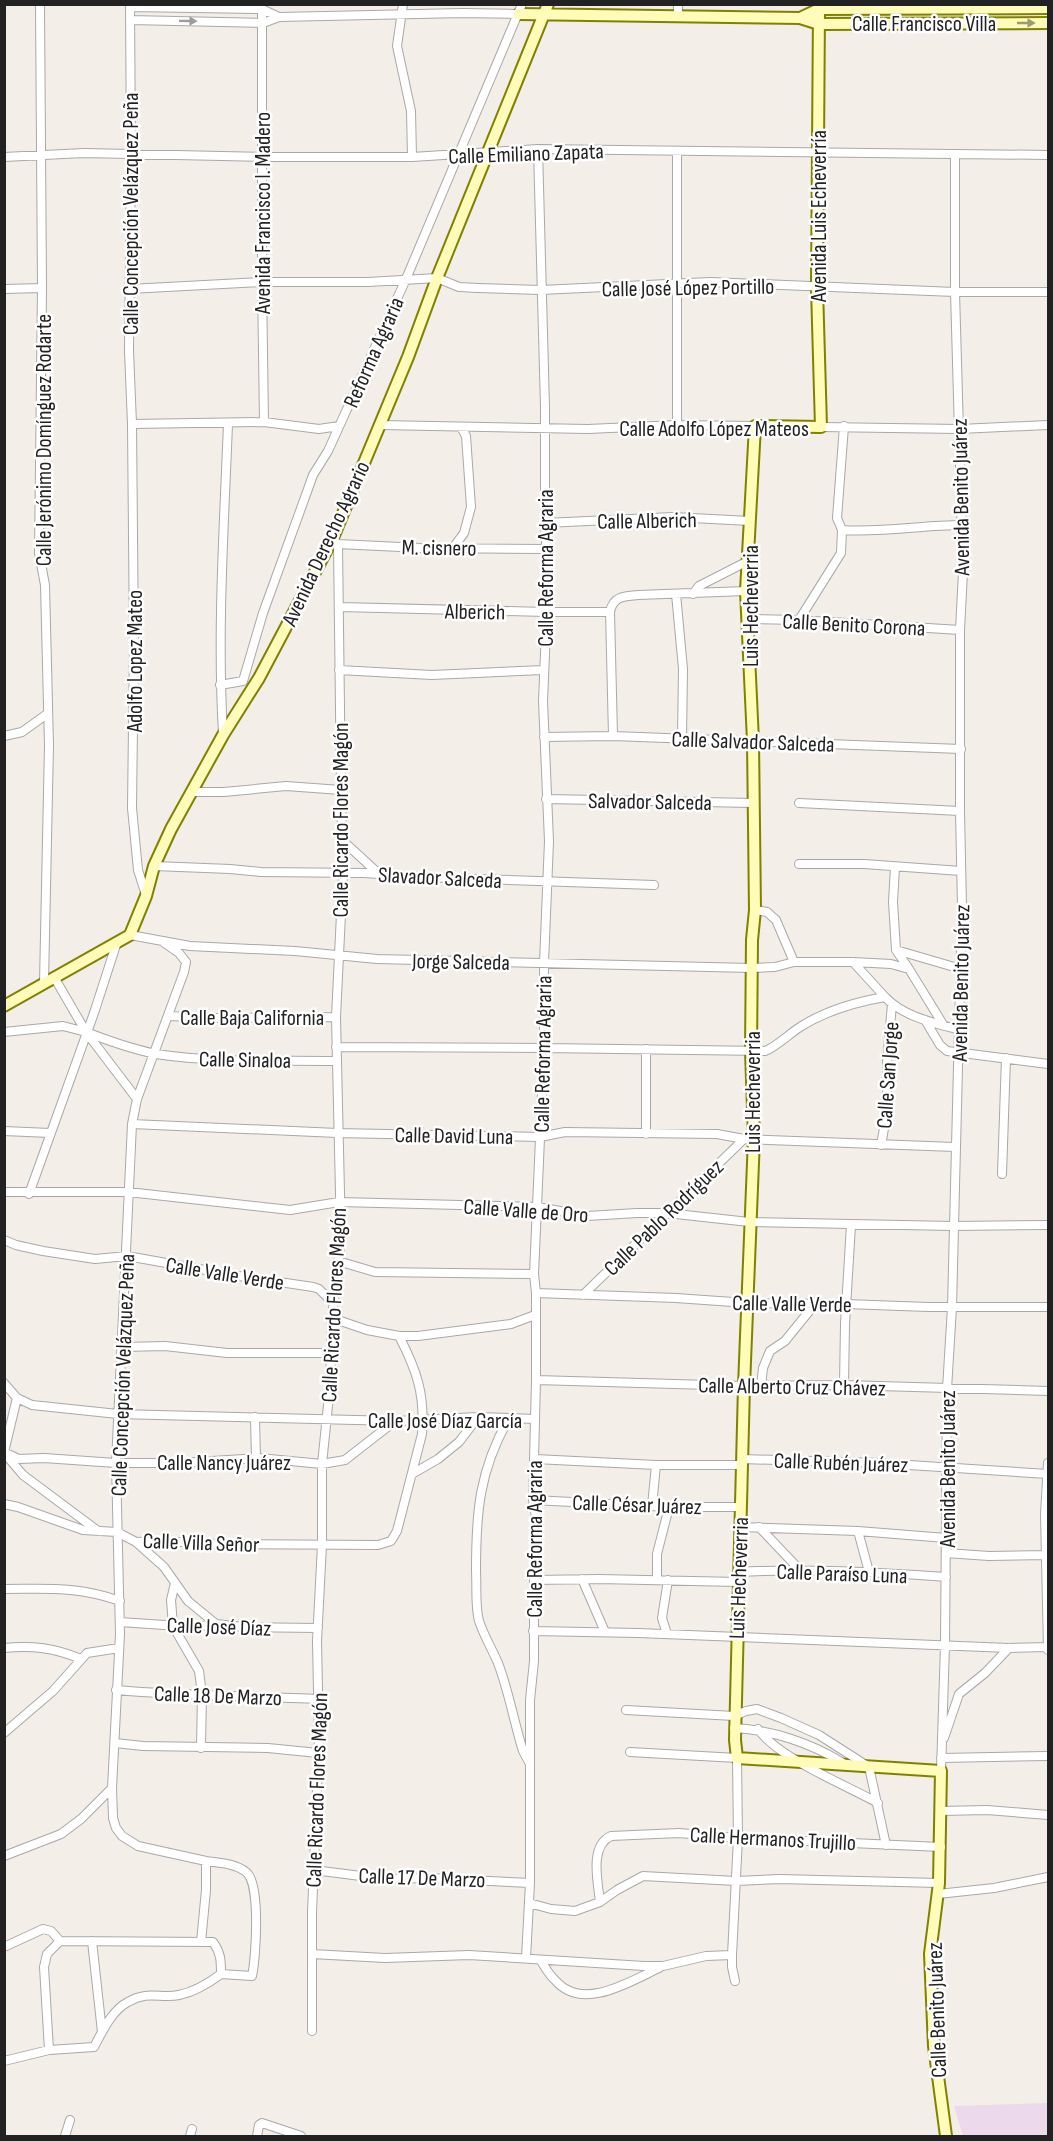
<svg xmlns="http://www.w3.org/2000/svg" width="1053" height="2141" font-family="'Sofia Sans Condensed',sans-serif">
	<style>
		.industrial { fill: #ecd9eb }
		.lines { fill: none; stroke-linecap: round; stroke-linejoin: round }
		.street-casing { stroke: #a9a9a9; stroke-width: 10 }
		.secondary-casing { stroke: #818100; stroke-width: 14 }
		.street { stroke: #fff; stroke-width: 8 }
		.secondary { stroke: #fffbb9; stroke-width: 10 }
		.oneway { fill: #9c9c9c }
		.oneway2 { fill: #9c9975 }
		.labels { text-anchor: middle; stroke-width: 5; stroke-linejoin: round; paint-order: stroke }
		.street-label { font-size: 22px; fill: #222; stroke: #fff }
	</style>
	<rect width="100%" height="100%" fill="#f3eee8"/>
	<!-- industrial -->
	<path class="industrial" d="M 1048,2103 L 1048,2136 L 963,2136 L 954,2106 Z"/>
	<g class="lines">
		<!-- street casing -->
		<g class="street-casing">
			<path id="street" d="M 40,4 L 42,288 L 39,553 L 45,585 L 49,745 L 44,983
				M 130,4 L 131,155 L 129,351 L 132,424 L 134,645 L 132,808 L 138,870 L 146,895
				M 262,4 L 262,282 L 264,422
				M 403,4 L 397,46 L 411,111 L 412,157
				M 678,4 L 678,17
				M 130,7 L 262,9 L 279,17
				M 130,20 L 263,23 L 279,17 L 463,13 L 519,14
				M 677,151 L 677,425
				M 4,157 L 84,153 L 262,157 L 412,157 L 538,149 L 1048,155
				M 4,289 L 42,288
				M 129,289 L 262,282 L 368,282 L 437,278 L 459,287 L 478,288 L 541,290 L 710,282 L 955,292 L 1048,292
				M 132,424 L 264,422 L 319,429 L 339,426
				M 380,425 L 588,429 L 677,425 L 755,426
				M 821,427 L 960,429 L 1048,425
				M 545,523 L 673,517 L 750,521
				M 842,530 C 882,533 922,525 962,525
				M 336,542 L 338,544 L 421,548 L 547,549
				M 453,548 L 464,533 L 471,507 L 466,436 L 461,427
				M 676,594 L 683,669 L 682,738
				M 693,594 L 699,586 L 748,561
				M 340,607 L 546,612 L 610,612
				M 748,619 L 799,620 L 960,630
				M 799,620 L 841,553 L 842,530 L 837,518 L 844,426
				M 339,670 L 432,675 L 543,670
				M 220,685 L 243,681 L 263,613 L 308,489 L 313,475 L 328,451 L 406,279 L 522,4
				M 223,734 C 217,631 224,527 228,424
				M 4,736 L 22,732 L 47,714
				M 613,736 L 610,612 C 613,596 625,596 638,595 L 746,591
				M 544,737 L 613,736 L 961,749
				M 191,792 L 224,792 L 286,786 L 341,790
				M 546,799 L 753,803
				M 799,803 L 960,811
				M 342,840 L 379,874
				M 799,864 L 864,864 L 961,871
				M 154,866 L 230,869 L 261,872 L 365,873 L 419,877 L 654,885
				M 895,867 L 893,902 L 896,950 L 961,969
				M 755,910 L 767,912 L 776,920 L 794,962
				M 130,935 L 190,946 L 295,951 L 377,959 L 751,968 L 775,967 L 794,962 L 853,962 L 891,964 L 909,969 L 944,1026
				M 163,942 L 179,953 L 186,962 L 184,972 L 137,1099 L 132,1124 L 116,1463 L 120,1634 L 112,1788 L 113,1818 L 116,1828 L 122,1836 L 138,1846 L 206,1861 L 206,1890 L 201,1942
				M 896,950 L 909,969
				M 853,962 L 885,997
				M 54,977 L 86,1032
				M 168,1016 L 214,1018 L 336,1017
				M 925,1020 L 940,1045 L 947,1051 L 1048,1064
				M 4,1032 L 63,1026 L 86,1032
				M 336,1047 L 544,1048 L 765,1051 C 776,1047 789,1034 800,1027 C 827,1010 855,1002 885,997 C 904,1017 934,1023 960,1030
				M 137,1099 L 86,1032 C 109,1041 132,1049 156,1054 C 215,1063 277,1060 336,1061
				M 132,1124 L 337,1133 L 540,1137 L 565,1132 L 717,1134 L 744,1139 L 955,1147
				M 4,1131 L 50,1133
				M 646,1134 L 646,1049
				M 881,1145 L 887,1112 L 887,1063 L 892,1004
				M 1002,1174 L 1006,1058
				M 4,1192 L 128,1192 L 290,1210 L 339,1202 L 538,1207 L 587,1216 L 637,1213 L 667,1213 L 749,1222 L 953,1226 L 1048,1225
				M 29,1194 L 94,1013 L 117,942
				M 4,1240 L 16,1245 L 43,1251 L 95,1259 L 127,1256 L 239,1276 L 313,1287 L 319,1289 L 333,1303
				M 338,1261 L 375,1272 L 534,1274
				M 536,1293 L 676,1298 L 747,1303 L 846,1304 L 928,1307 L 1048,1307
				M 583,1295 L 744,1139
				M 332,1318 L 367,1330 L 399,1336 L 418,1336 L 511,1324 L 535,1315
				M 123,1347 L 165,1346 L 227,1353 L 331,1353
				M 536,1380 L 744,1386 L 844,1385 L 1048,1391
				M 4,1383 L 17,1398 L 32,1405 L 118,1414 L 396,1421 L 478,1417 L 535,1419
				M 844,1385 L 845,1324 L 851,1225
				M 761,1386 L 763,1368 L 770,1351 L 785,1341 L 815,1304
				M 255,1417 L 256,1459
				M 509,1418 C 479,1471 476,1512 476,1571 C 477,1588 475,1606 479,1621 C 484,1636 492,1649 498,1663 C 509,1692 514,1722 523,1751 L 530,1764
				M 4,1452 L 19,1459 L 44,1458 L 116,1463 L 179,1463 L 259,1458 L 322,1464 L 345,1460 L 395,1421
				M 4,1452 L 17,1398
				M 6,1455 L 23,1475 L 98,1531
				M 535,1459 L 656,1465 L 742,1465
				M 742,1459 L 878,1463 L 1048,1474
				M 412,1474 L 438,1459 L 459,1442 L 478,1417
				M 533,1500 L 669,1507 L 740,1507
				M 4,1504 L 18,1507 L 83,1530 L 117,1532 L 136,1542 L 159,1541 L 219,1544 L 378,1545 L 391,1541 L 397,1531 L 422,1434 C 425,1394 417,1371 399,1336
				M 652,1506 L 656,1465
				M 739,1527 L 858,1531 L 946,1538
				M 759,1527 L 799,1569
				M 858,1531 L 869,1572
				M 136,1542 L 164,1567 L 188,1601 L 216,1624
				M 946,1553 L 989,1556 L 1048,1555
				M 738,1572 C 808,1568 876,1572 946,1577
				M 582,1579 L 605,1632
				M 534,1580 L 599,1579 L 738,1582
				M 657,1580 L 657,1554 L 669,1507
				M 175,1583 L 171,1600 L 173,1626 L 199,1671 L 202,1694 L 201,1748
				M 4,1589 C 49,1589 77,1586 120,1601
				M 120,1622 L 194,1627 L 216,1624 L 244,1627 L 318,1628
				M 533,1631 L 638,1633 L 1009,1648 L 1047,1647
				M 667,1634 L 662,1618 L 668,1580
				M 4,1648 C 32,1645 55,1648 81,1659
				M 1048,1650 L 1045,1514 L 1048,1463
				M 116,1690 C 184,1696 251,1696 319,1699
				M 626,1710 L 734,1716 L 746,1711 L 757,1709 L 781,1718 L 819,1735 L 869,1767 L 886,1845
				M 734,1728 C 772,1730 811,1743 843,1763
				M 758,1729 C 778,1758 846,1785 878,1803
				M 4,1733 L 53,1691 L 87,1653 L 119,1648
				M 944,1738 L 959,1694 L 985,1673 L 1009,1648
				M 115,1743 L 143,1746 L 268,1748 L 318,1753
				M 630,1752 L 737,1758 L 738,1838 L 732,1955 L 732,1967 L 735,1981
				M 941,1758 L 1048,1756
				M 941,1771 L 945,1645 L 947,1389 L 952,1307 L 962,907 L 960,811 L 960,630 L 963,572 L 955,292 L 955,156
				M 941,1811 L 987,1810 L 1048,1815
				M 4,1856 L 61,1834 L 81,1819 L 112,1788
				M 206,1861 C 219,1863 235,1863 246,1872 C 261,1883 256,1958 252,1976 L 221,1974
				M 314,1870 L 384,1879 L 429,1878 L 530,1883
				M 938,1894 L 994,1888 L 1048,1877
				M 600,1902 C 598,1882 589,1846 611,1836 L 679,1833 L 738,1838 L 941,1847
				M 529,1903 L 551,1909 L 575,1911 L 600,1902 L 617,1890 L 643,1876 L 736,1881 L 780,1879 L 939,1883
				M 92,1941 L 102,2032
				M 4,1947 L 43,1929 L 51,1931 L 60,1941
				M 312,1954 L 385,1958 L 469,1955 L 644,1966 L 663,1966 L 706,1956 L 732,1955
				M 526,1958 L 530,1883 L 530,1700 L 534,1661 L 534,1580 L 538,1528 L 533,1500 L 536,1380 L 536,1293 L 534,1274 L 544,1048 L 544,963 L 549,841 L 543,701 L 548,583 L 545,523 L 545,407 L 538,149
				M 541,1961 C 545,1967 549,1975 555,1980 C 582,2012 629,1982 659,1968
				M 312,2031 L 312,1913 L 319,1740 L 317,1641 L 322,1545 L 322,1464 L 330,1386 L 332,1318 L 341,1237 L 336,1017 L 343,873 L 341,790 L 338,544
				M 4,2061 L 49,2050 L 94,2047 C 102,2032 112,2010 128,2002 C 148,1990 161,1999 179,1995 C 194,1992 209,1983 221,1974 C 221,1961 221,1953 213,1942 L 60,1941 L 47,1954 L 44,1967 L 49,2050
				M 65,2136 L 70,2120
				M 190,2136 L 192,2129
				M 257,2136 L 259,2125 L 262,2123 L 301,2136"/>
		</g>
		<!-- secondary casing -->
		<g class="secondary-casing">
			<path id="secondary" d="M 819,9 L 817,288 L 821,427 L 755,426 L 746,591 L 753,741 L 755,910 L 752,940 L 751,1051 L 754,1138 L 744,1386 L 735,1740 L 737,1758 L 941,1771 L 939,1883 L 930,1954 L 934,2046 L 946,2136
				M 519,14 L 800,18 L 819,24 L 1048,23
				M 800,18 L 819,9 L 1048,8
				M 4,1006 L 130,935 L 146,896 L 154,866 L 171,829 L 223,735 L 259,678 L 332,540 L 408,357 L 437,278 L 548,4"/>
		</g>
		<!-- street -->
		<use href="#street" class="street"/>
		<!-- secondary -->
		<use href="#secondary" class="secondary"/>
	</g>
	<!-- one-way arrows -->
	<defs><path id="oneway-solid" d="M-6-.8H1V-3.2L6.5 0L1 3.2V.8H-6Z" transform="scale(1.5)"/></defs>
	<use class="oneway" href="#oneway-solid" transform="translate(188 21) rotate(1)"/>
	<use class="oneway2" href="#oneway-solid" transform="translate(1026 23)"/>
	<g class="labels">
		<!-- street labels -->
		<g class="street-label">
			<text x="924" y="31">Calle Francisco Villa</text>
			<text transform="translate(526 153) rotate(-2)" y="8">Calle Emiliano Zapata</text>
			<text transform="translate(262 213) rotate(-90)" y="8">Avenida Francisco I. Madero</text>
			<text transform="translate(130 214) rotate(-90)" y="8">Calle Concepción Velázquez Peña</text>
			<text transform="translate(818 216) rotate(-90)" y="8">Avenida Luis Echeverría</text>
			<text transform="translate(688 287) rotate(-1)" y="8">Calle José López Portillo</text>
			<text transform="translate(373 352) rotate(-66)" y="8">Reforma Agraria</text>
			<text x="714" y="436">Calle Adolfo López Mateos</text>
			<text transform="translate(43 440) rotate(-90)" y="8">Calle Jerónimo Domínguez Rodarte</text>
			<text transform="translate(960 497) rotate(-91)" y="8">Avenida Benito Juárez</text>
			<text transform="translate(647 520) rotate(-1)" y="8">Calle Alberich</text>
			<text transform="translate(325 543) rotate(-65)" y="8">Avenida Derecho Agrario</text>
			<text transform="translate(439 547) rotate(1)" y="8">M. cisnero</text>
			<text transform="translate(545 568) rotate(-90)" y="8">Calle Reforma Agraria</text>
			<text transform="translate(750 606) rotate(-90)" y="8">Luis Hecheverria</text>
			<text transform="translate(475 611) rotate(1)" y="8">Alberich</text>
			<text transform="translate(854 624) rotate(3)" y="8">Calle Benito Corona</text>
			<text transform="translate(134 661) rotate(-90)" y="8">Adolfo Lopez Mateo</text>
			<text transform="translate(753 741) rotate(2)" y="8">Calle Salvador Salceda</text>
			<text transform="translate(650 801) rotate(1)" y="8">Salvador Salceda</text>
			<text transform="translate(340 820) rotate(-90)" y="8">Calle Ricardo Flores Magón</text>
			<text transform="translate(440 877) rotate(3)" y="8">Slavador Salceda</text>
			<text transform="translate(461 961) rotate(1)" y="8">Jorge Salceda</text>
			<text transform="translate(960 983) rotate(-89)" y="8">Avenida Benito Juárez</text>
			<text x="252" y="1025">Calle Baja California</text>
			<text transform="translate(542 1054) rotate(-89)" y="8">Calle Reforma Agraria</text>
			<text transform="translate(245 1059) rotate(1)" y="8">Calle Sinaloa</text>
			<text transform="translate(887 1075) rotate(-86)" y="8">Calle San Jorge</text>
			<text transform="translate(752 1092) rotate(-90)" y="8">Luis Hecheverria</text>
			<text transform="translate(454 1135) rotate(1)" y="8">Calle David Luna</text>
			<text transform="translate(526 1210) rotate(4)" y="8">Calle Valle de Oro</text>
			<text transform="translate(663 1217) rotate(-44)" y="8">Calle Pablo Rodríguez</text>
			<text transform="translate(225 1273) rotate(9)" y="8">Calle Valle Verde</text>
			<text transform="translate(792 1303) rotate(1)" y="8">Calle Valle Verde</text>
			<text transform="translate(333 1305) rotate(-87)" y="8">Calle Ricardo Flores Magón</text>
			<text transform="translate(122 1375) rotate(-88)" y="8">Calle Concepción Velázquez Peña</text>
			<text transform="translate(792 1386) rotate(1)" y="8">Calle Alberto Cruz Chávez</text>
			<text x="445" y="1428">Calle José Díaz García</text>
			<text x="224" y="1470">Calle Nancy Juárez</text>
			<text transform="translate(841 1462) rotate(2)" y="8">Calle Rubén Juárez</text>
			<text transform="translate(947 1469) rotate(-90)" y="8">Avenida Benito Juárez</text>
			<text transform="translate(637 1504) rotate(2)" y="8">Calle César Juárez</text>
			<text transform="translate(534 1539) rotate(-90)" y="8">Calle Reforma Agraria</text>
			<text transform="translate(201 1542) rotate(2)" y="8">Calle Villa Señor</text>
			<text transform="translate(842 1573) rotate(2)" y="8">Calle Paraíso Luna</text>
			<text transform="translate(738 1578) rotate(-88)" y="8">Luis Hecheverria</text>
			<text transform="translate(219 1626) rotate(2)" y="8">Calle José Díaz</text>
			<text transform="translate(218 1695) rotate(2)" y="8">Calle 18 De Marzo</text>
			<text transform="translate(316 1790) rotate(-88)" y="8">Calle Ricardo Flores Magón</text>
			<text transform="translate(773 1838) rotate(3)" y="8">Calle Hermanos Trujillo</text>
			<text transform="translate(422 1877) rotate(2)" y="8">Calle 17 De Marzo</text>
			<text transform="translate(936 2010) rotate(-92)" y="8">Calle Benito Juárez</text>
		</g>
	</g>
	<!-- border -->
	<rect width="1053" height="2141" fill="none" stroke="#222222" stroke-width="12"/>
</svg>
